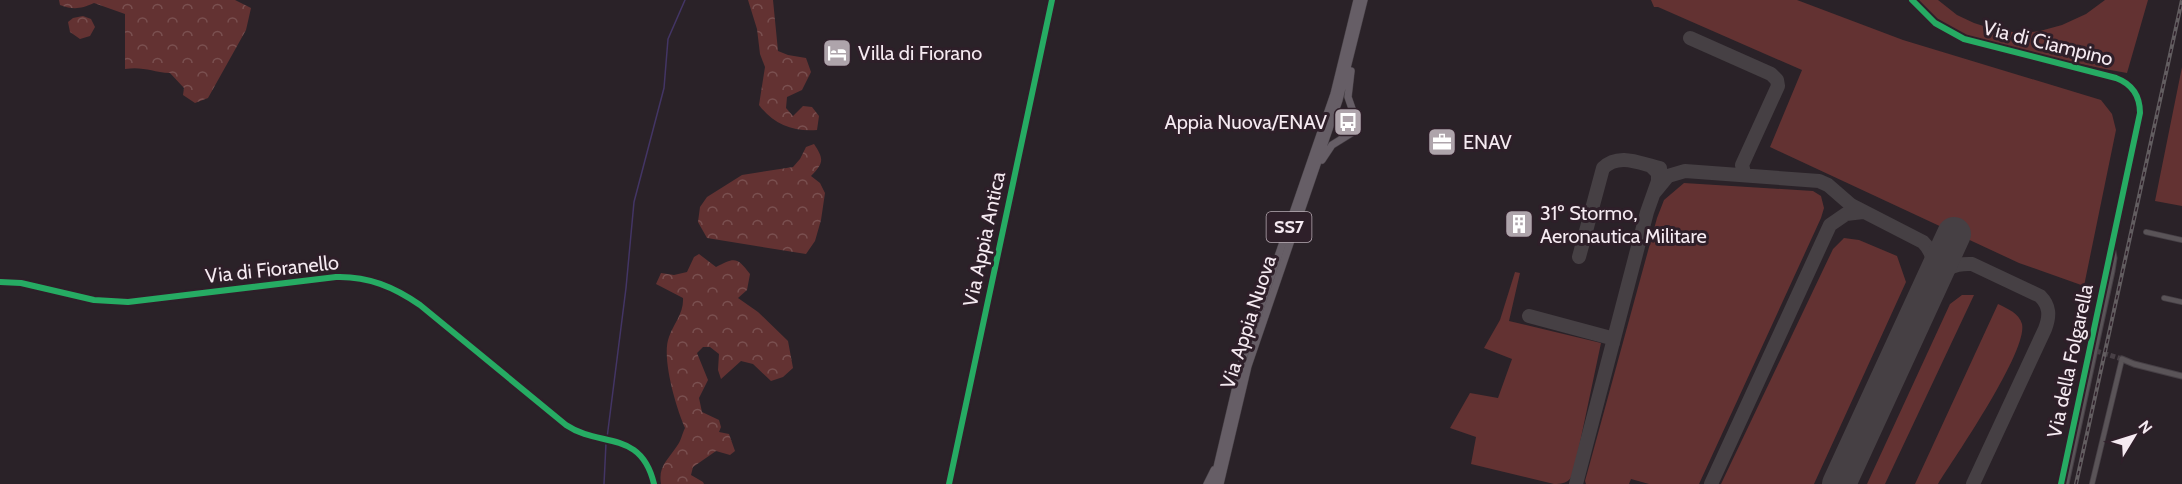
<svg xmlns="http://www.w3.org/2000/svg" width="2182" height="484" font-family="Cabin,sans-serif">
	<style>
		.grass { fill: #633232 }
		.forest { fill: url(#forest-crowns) }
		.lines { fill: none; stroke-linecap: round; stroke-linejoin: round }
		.stream { stroke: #433565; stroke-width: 1.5 }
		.taxiway { stroke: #464044; stroke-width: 14 }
		.runway { stroke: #464044; stroke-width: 34 }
		.tertiary-tunnel { stroke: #484046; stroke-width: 5; stroke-dasharray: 5 2.5; stroke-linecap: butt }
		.minor-casing { stroke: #474046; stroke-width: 6 }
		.tertiary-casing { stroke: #474046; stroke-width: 7 }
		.primary-casing { stroke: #474046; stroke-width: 8 }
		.minor { stroke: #5a5458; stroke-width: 4.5 }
		.tertiary { stroke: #5a5458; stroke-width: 5 }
		.primary { stroke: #665e66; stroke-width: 7 }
		.rail-casing { stroke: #625d60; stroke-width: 4 }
		.rail { stroke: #2e1f29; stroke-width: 1.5; stroke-dasharray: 4.5; stroke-linecap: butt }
		.cycleway-casing { stroke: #2e1f29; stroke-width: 10 }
		.cycleway { stroke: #26ab63; stroke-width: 6 }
		.labels { text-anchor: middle; stroke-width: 6; stroke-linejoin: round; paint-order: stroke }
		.shield { fill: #2e1f29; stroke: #b9adb5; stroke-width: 1.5 }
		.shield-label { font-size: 18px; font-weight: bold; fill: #f5eaf1 }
		.street-label { font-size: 20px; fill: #f5eaf1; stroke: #2e1f29 }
		.poi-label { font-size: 20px; fill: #f5eaf1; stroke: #2e1f29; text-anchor: start }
	</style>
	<defs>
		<pattern id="forest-crowns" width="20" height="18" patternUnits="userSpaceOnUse" patternTransform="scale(1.5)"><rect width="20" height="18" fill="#633232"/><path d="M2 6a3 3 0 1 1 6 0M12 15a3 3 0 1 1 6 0" fill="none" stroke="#7a5050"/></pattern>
	</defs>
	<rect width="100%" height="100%" fill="#2a2228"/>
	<!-- grass -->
	<path class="grass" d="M 1651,0 L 1797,0 L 1903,40 L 2101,100 L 2112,114 L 2116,130 L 2084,286 L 2019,263 L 1770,147 L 1802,70 L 1658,7 L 1654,7 Z
		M 1917,0 L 1938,0 L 1957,15 L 1974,23 L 1996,30 L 2022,33 L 2040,31 L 2062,25 L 2086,14 L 2105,0 L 2148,0 L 2127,73 C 2094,67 2061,60 2027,52 C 1986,42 1945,34 1917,0 Z
		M 2182,67 L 2182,206 L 2155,201 Z
		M 1684,183 L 1813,191 L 1821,196 L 1824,208 L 1821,218 L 1699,484 L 1649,484 L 1631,479 L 1629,484 L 1586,484 L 1585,481 L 1657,218 L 1664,200 Z
		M 1844,238 L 1859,240 L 1897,256 L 1906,282 L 1814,484 L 1721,484 L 1833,249 Z
		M 1515,272 L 1520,273 L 1509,321 L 1601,343 L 1575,466 C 1572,479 1569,484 1554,484 L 1471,464 L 1476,437 L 1450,428 L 1470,393 L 1498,398 L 1512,359 L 1484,348 L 1500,320 Z
		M 1962,295 L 1974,295 L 1885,484 L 1867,484 L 1950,304 Z
		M 1998,304 C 2008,309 2019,313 2022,324 C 2028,351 1955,457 1938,484 L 1915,484 Z"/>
	<!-- forest -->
	<path class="forest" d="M 59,0 L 235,0 L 251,8 L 246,30 L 208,98 L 195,103 L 183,95 L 184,88 L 170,73 C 152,72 143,66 125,69 L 125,14 L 94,3 C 80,9 74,10 60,5 Z
		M 748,0 L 773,0 L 778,51 L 788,55 L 806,58 L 811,72 L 802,90 L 787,97 L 786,108 L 793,116 L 803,106 L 812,107 L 819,116 L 817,130 C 793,132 773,124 759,105 L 765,67 L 760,54 L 757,29 Z
		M 83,16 L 91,19 L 95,27 L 90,36 L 80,39 L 70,32 L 68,22 L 73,18 Z
		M 814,144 C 824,159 824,163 811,176 L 820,183 L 825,193 L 821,220 L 815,241 L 806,254 L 707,238 L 698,222 L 700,207 L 707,197 L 742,175 L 793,167 L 800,159 L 806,147 Z
		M 699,254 L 716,267 C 735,257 737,257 750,274 L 747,290 L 738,298 L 758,312 L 788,341 L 793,368 L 783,377 L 771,381 L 753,364 L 741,361 L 721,379 L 718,370 L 719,354 L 710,347 L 703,347 L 697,353 L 708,380 L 699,398 L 702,412 L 719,420 L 721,427 L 719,432 L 729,434 L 735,451 L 730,455 L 716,451 L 693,467 L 691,475 L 703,482 L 704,484 L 661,484 C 658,466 668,460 677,446 C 681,441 682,434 685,428 C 676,408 661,357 669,337 C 674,323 684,313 683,298 L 656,284 L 661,273 L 674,275 L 687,272 L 694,257 Z"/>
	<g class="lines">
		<!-- stream -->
		<path class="stream" d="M 607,438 L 626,288 L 634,202 L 664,88 L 668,39 L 685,0
			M 604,484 L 606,443"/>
		<!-- taxiway -->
		<path class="taxiway" d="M 1690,38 L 1771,74 L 1777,80 L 1778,86 L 1742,165 L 1744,173 L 1747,175
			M 1654,193 L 1668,176 L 1685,171 L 1819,181 L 1828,185 L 1851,205 L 1923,242 C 1937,256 1934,271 1929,289
			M 1579,257 L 1603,168 C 1619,152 1641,164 1660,168
			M 1932,284 C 1942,269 1954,263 1972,264 L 2040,296 C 2050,306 2050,316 2045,329 L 1973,484
			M 1529,316 L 1611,338 L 1613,343
			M 1576,484 L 1647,212 L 1658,181 L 1658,173 L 1652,167
			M 1711,484 L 1830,225 L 1846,214 L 1863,212"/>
		<!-- runway -->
		<path class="runway" d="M 1839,484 L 1954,234"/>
		<!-- tertiary-tunnel -->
		<path class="tertiary-tunnel" d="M 2096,351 L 2122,359"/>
		<!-- minor casing -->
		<g class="minor-casing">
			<path id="minor" d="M 1342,139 L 1351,107
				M 2146,232 L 2182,240
				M 2164,298 L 2182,302
				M 949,484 L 1052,0
				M 2092,484 L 2122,359"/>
		</g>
		<!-- tertiary casing -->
		<g class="tertiary-casing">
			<path id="tertiary" d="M 1912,0 L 1935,23 L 1964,39 L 2116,78 C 2132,84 2140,96 2140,113 L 2061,484
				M 0,282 L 21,283 L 94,300 L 128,302 L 336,277 C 368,276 394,287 420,305 L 566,425 C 600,448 641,429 654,484
				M 2122,359 L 2134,364 L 2182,376
				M 2066,484 L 2112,271 L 2114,258 L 2112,246"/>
		</g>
		<!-- primary casing -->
		<g class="primary-casing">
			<path id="primary" d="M 1351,71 L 1348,97 L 1356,120
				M 1322,160 L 1332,145 L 1353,132
				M 1207,484 L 1214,470
				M 1213,484 L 1242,361 L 1334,94 L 1357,0
				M 1220,484 L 1248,366 L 1339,100 L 1364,0"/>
		</g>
		<!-- minor -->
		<use href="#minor" class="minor"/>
		<!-- tertiary -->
		<use href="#tertiary" class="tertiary"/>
		<!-- primary -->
		<use href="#primary" class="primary"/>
		<!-- rail casing -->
		<g class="rail-casing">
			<path id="rail" d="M 2076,484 L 2182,0"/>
		</g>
		<!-- rail -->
		<use href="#rail" class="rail"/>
		<!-- cycleway casing -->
		<g class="cycleway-casing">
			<path id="cycleway" d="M 1912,0 L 1935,23 L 1964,39 L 2116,78 C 2132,84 2140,96 2140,113 L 2061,484
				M 0,282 L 21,283 L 94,300 L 128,302 L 336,277 C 368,276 394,287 420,305 L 566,425 C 600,448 641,429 654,484
				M 949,484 L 1052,0"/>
		</g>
		<!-- cycleway -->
		<use href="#cycleway" class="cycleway"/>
	</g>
	<!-- icons -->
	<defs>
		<g id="hotel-square" transform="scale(1.5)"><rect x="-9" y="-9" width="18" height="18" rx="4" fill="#aea4ab" stroke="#2e1f29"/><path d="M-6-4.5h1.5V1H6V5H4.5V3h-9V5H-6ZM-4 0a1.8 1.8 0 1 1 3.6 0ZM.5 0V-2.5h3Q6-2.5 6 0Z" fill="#fff"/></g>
		<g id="bus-square" transform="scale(1.5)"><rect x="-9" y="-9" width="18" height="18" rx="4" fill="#aea4ab" stroke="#2e1f29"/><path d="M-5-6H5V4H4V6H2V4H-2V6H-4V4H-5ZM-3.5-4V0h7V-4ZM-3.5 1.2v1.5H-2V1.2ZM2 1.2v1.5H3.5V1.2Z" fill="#fff"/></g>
		<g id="office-square" transform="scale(1.5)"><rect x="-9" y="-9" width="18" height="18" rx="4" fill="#aea4ab" stroke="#2e1f29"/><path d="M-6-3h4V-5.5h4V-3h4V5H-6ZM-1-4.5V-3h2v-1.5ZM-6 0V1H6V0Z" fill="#fff"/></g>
		<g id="building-square" transform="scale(1.5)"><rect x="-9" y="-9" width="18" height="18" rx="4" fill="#aea4ab" stroke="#2e1f29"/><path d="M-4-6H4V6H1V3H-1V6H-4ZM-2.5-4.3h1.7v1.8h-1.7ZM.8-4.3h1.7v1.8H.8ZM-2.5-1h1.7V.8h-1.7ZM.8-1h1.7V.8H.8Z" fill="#fff"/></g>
	</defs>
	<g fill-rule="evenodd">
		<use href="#hotel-square" x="837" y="53"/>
		<use href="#bus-square" x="1348" y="122"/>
		<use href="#office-square" x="1442" y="142"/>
		<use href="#building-square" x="1519" y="224"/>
	</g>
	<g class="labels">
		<!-- shield labels -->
		<rect class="shield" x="1266.5" y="212" width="45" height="30" rx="4.5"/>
		<g class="shield-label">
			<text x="1289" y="233">SS7</text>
		</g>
		<!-- street labels -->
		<g class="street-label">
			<text transform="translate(2048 43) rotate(14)" y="7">Via di Ciampino</text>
			<text transform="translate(984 239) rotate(-78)" y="7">Via Appia Antica</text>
			<text transform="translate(272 269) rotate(-6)" y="7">Via di Fioranello</text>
			<text transform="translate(1248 322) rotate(-72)" y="7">Via Appia Nuova</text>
			<text transform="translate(2070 361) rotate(-78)" y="7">Via della Folgarella</text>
		</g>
		<!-- poi labels -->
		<g class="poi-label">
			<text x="858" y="60">Villa di Fiorano</text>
			<text x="1327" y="129" text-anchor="end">Appia Nuova/ENAV</text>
			<text x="1463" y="149">ENAV</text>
			<text x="1540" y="220">31º Stormo,<tspan x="1540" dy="23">Aeronautica Militare</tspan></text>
		</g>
	</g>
	<!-- north arrow -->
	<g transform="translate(2134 436) rotate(52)" stroke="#2e1f29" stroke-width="4.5" paint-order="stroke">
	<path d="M0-4.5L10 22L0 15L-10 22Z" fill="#f5eaf1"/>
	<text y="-9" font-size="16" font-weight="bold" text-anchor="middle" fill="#f5eaf1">N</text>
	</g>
</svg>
